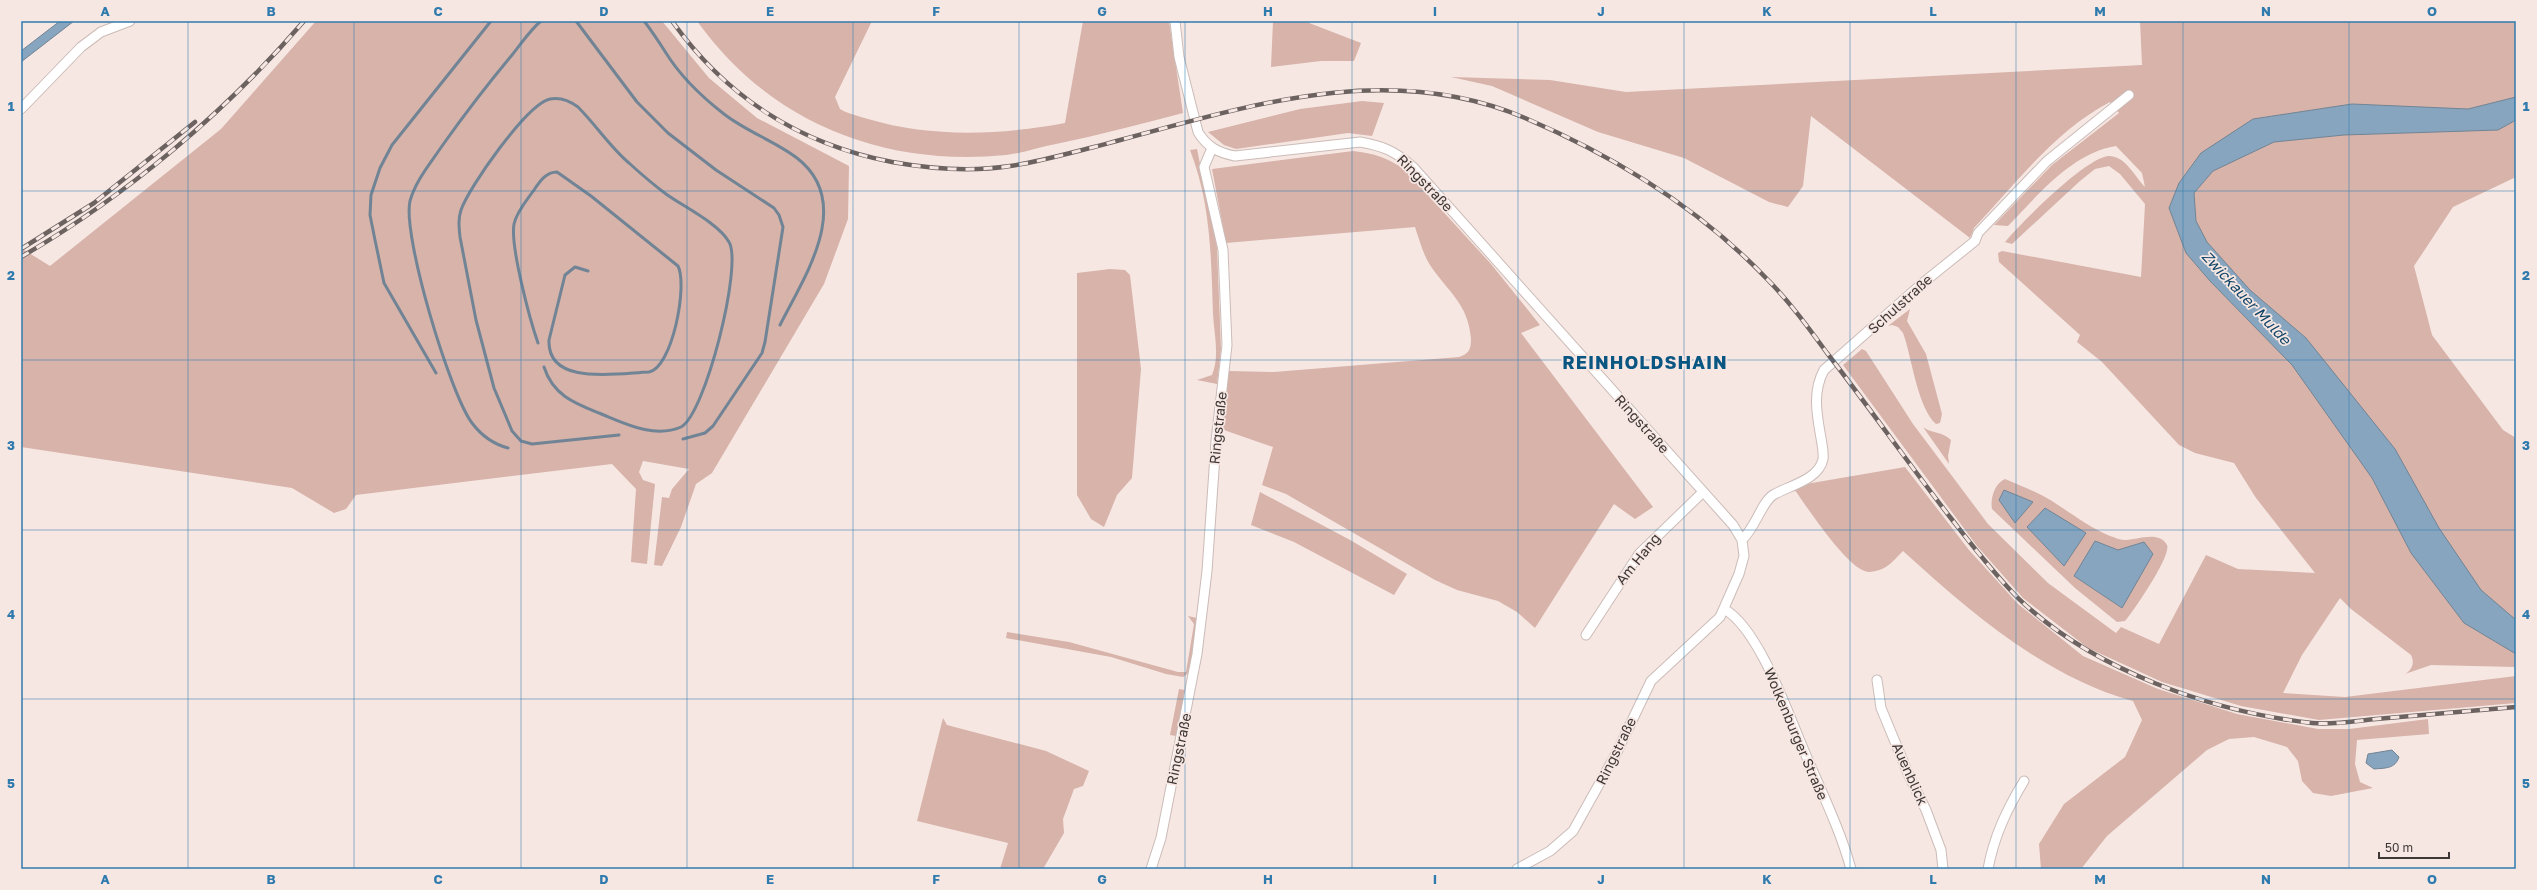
<svg xmlns="http://www.w3.org/2000/svg" width="2537" height="890" font-family="'Golos Text',sans-serif">
	<style>
		.green { fill: #d7b3aa; fill-rule: evenodd }
		.water { fill: #87a5be; stroke: #718495 }
		.lines { fill: none; stroke-linecap: round; stroke-linejoin: round }
		.stream { stroke: #718495; stroke-width: 3 }
		.minor-casing { stroke: #cbbcb8; stroke-width: 11 }
		.minor { stroke: #fff; stroke-width: 9 }
		.rail-casing { stroke: #6c6361; stroke-width: 4.5 }
		.rail { stroke: #f7e7e3; stroke-width: 3; stroke-dasharray: 9; stroke-linecap: butt }
		.grid { fill: none; stroke: #307bae; stroke-width: 1; stroke-opacity: 0.55 }
		.labels { text-anchor: middle; stroke-width: 3.5; stroke-linejoin: round; paint-order: stroke }
		.street-label { font-size: 14px; fill: #3d3735; stroke: #f7e7e3 }
		.water-label { font-size: 15px; font-style: italic; fill: #114568; stroke: #f7e7e3 }
		.district-label { font-size: 18px; font-weight: bold; letter-spacing: 1px; fill: #0a5683; stroke: #f7e7e3 }
		.neatline { fill: none; stroke: #307bae; stroke-width: 1.5 }
		.grid-label { font-size: 13px; text-anchor: middle; font-weight: bold; fill: #307bae }
	</style>
	<rect width="100%" height="100%" fill="#f7e7e3"/>
	<!-- green -->
	<path class="green" d="M 316,21 L 662,21 L 709,78 L 757,118 L 849,166 L 848,219 L 824,284 L 712,473 L 696,484 L 681,527 L 662,566 L 654,565 L 662,497 L 669,498 L 672,489 L 689,469 L 643,461 L 639,472 L 643,480 L 655,484 L 647,564 L 631,562 L 636,489 L 612,464 L 356,495 L 346,509 L 334,513 L 292,488 L 21,447 L 21,248 L 50,266 L 221,129 Z
		M 697,21 L 872,21 L 835,97 L 840,109 C 848,114 859,116 868,119 C 931,138 1001,135 1065,123 L 1083,21 L 1169,21 L 1183,113 C 1141,124 1099,135 1056,144 C 1040,147 1023,153 1006,155 C 883,167 770,123 697,21 Z
		M 1273,21 L 1304,21 L 1361,43 L 1354,61 L 1321,61 L 1271,67 Z
		M 2140,21 L 2516,21 L 2516,177 L 2453,207 L 2414,266 L 2432,335 L 2503,430 L 2516,438 L 2516,667 L 2431,665 L 2405,674 C 2412,670 2415,663 2411,655 L 2351,609 L 2340,598 L 2302,655 L 2283,693 L 2345,697 L 2516,676 L 2516,703 L 2319,720 L 2241,706 L 2162,682 L 2088,648 L 2023,598 L 1977,546 L 1843,365 L 1862,349 L 1866,351 L 1913,424 L 1988,524 L 2048,583 L 2116,633 L 2121,627 L 2159,644 L 2206,555 L 2238,569 L 2315,573 L 2256,498 L 2234,463 L 2195,453 L 2179,445 L 2102,362 L 2077,342 L 2080,335 L 1999,262 L 1998,253 L 2002,251 L 2141,277 L 2145,204 L 2120,174 L 2109,166 L 2095,169 L 2080,181 L 2012,244 L 2005,242 C 2020,224 2088,155 2110,156 C 2126,157 2135,177 2145,187 L 2142,173 L 2116,146 C 2072,153 2038,195 2008,226 L 1994,225 L 2052,165 L 2119,113 L 2110,102 C 2056,130 2015,184 1974,228 L 1970,238 L 1811,116 L 1803,186 L 1788,207 L 1769,202 L 1684,158 L 1598,132 L 1492,86 L 1451,77 L 1550,80 L 1626,92 L 2142,65 Z
		M 1362,101 L 1384,103 L 1372,136 L 1348,133 L 1236,149 L 1224,145 L 1208,132 L 1300,109 Z
		M 1197,149 L 1217,247 L 1221,349 L 1217,384 L 1197,380 L 1212,375 C 1220,356 1214,334 1213,314 C 1211,257 1211,204 1190,150 Z
		M 1353,151 C 1374,153 1388,158 1405,170 L 1491,264 L 1540,325 L 1521,333 L 1653,507 L 1635,519 L 1614,504 L 1535,628 L 1517,612 L 1498,601 L 1457,590 L 1435,580 L 1286,494 L 1262,485 L 1273,447 L 1221,429 L 1229,371 L 1274,372 L 1459,357 C 1469,354 1471,349 1471,339 C 1468,303 1448,292 1430,265 C 1423,254 1419,239 1415,227 L 1226,243 L 1212,169 Z
		M 1110,269 L 1125,270 L 1130,275 L 1141,369 L 1132,478 L 1117,495 L 1104,527 L 1091,519 L 1077,495 L 1077,273 Z
		M 1910,309 L 1907,321 L 1926,354 L 1942,414 L 1940,423 L 1936,424 C 1917,407 1912,357 1903,333 L 1898,327 L 1892,325 L 1888,326 Z
		M 1923,427 C 1932,434 1942,431 1951,440 L 1948,456 L 1949,464 Z
		M 1905,467 L 1969,550 L 2018,604 L 2083,656 L 2158,689 L 2237,714 L 2318,729 L 2349,729 L 2428,719 L 2429,734 L 2357,740 L 2355,764 L 2360,782 L 2373,788 L 2331,796 L 2313,793 L 2302,781 L 2298,761 L 2287,747 L 2254,737 L 2229,739 L 2207,750 L 2107,836 L 2081,869 L 2041,869 L 2039,844 L 2064,804 L 2125,757 L 2142,720 L 2133,701 C 2044,676 1970,612 1903,551 C 1892,562 1887,570 1870,572 C 1850,574 1806,505 1794,489 L 1806,484 Z
		M 2005,479 C 2021,486 2038,492 2052,501 C 2071,513 2090,528 2110,536 C 2114,537 2120,540 2124,540 C 2137,540 2159,530 2167,545 C 2172,555 2133,612 2125,621 L 2117,622 L 2075,588 L 1992,509 C 1990,498 1995,483 2005,479 ZM 2144,543 L 2122,608 L 2074,576 L 2118,550 Z
		M 1260,492 L 1352,541 L 1407,574 L 1394,595 L 1294,542 L 1251,525 Z
		M 1188,616 L 1197,618 L 1190,672 L 1183,677 L 1166,674 L 1111,657 L 1006,638 L 1007,632 L 1069,642 L 1178,672 L 1186,672 L 1194,624 Z
		M 1179,689 L 1185,690 L 1176,736 L 1170,735 Z
		M 943,718 L 947,725 L 1046,751 L 1089,771 L 1083,786 L 1074,789 L 1063,819 L 1064,833 L 1043,869 L 1000,869 L 1008,843 L 917,821 Z"/>
	<!-- water -->
	<path class="water" d="M 60,21 L 74,21 L 21,62 L 21,51 Z
		M 2516,97 L 2516,120 L 2498,130 L 2344,135 L 2274,142 L 2213,171 L 2194,193 L 2196,221 L 2207,242 L 2250,290 L 2306,338 L 2395,449 L 2439,528 L 2481,590 L 2516,620 L 2516,654 L 2464,623 L 2411,553 L 2372,478 L 2292,365 L 2210,281 L 2186,253 L 2169,208 L 2179,183 L 2201,153 L 2253,119 L 2352,104 L 2468,109 Z
		M 2004,490 L 2033,502 L 2015,523 L 1999,500 Z
		M 2045,508 L 2086,533 L 2064,566 L 2027,527 Z
		M 2095,541 L 2118,550 L 2144,542 L 2153,554 L 2122,608 L 2074,576 Z
		M 2392,750 L 2399,757 C 2395,769 2385,768 2374,769 L 2366,763 L 2368,754 Z"/>
	<g class="lines">
		<!-- stream -->
		<path class="stream" d="M 576,21 L 637,102 L 668,133 L 716,170 L 774,208 L 779,215 L 783,227 L 765,342 L 762,353 L 713,426 L 705,433 L 683,439
			M 644,21 C 652,31 659,42 666,53 C 681,77 702,97 724,114 C 747,132 775,141 797,158 C 855,203 804,277 780,325
			M 538,343 C 530,320 510,246 514,224 C 517,211 527,200 534,190 C 540,181 546,172 557,172 L 591,196 L 678,266 C 688,286 672,368 649,372 C 619,373 547,387 549,340 L 565,275 L 575,267 L 588,271
			M 544,367 C 553,395 574,403 599,413 C 624,423 654,439 681,427 C 705,415 743,265 729,242 C 718,223 684,207 666,194 C 654,185 641,174 629,163 C 610,147 596,125 578,107 C 570,101 560,97 550,99 C 527,104 469,187 461,210 C 458,219 459,227 460,237 L 476,320 L 494,388 L 512,431 L 521,441 L 532,444 L 619,435
			M 436,373 L 384,283 L 375,240 L 370,215 L 371,195 L 380,168 L 392,145 L 491,21
			M 508,448 C 493,444 481,435 472,423 C 450,394 402,235 410,201 C 416,180 430,164 442,146 C 464,115 487,85 512,55 C 521,44 530,30 541,21"/>
		<!-- minor casing -->
		<g class="minor-casing">
			<path id="minor" d="M 1175,21 L 1179,57 L 1198,132 C 1207,147 1219,153 1235,156 L 1360,142 C 1383,146 1395,151 1413,167 L 1733,525 L 1742,540 L 1744,556 L 1739,574 L 1720,617 L 1651,681 L 1616,754 L 1573,831 L 1550,851 L 1517,869
				M 21,109 L 81,47 L 101,32 L 130,21
				M 1742,540 C 1755,528 1762,502 1773,495 C 1788,486 1819,480 1823,459 C 1824,452 1822,445 1821,438 C 1817,415 1812,392 1824,370 L 1924,282 L 1975,241 L 1978,233 L 2047,161 L 2129,95
				M 1724,609 C 1759,628 1789,716 1805,753 C 1821,791 1840,829 1851,869
				M 1586,635 L 1639,554 L 1703,492
				M 1877,680 L 1881,708 L 1910,778 L 1926,810 L 1941,850 L 1943,869
				M 1151,869 L 1161,838 L 1197,654 L 1207,571 L 1216,441 L 1227,345 L 1223,250 L 1204,167 L 1212,148
				M 1988,869 C 1994,836 2007,809 2024,781"/>
		</g>
		<!-- minor -->
		<use href="#minor" class="minor"/>
		<!-- rail casing -->
		<g class="rail-casing">
			<path id="rail" d="M 672,21 C 727,98 799,144 892,162 C 931,169 971,172 1010,166 C 1038,162 1066,154 1094,147 C 1236,110 1382,57 1525,118 C 1614,156 1699,208 1766,278 C 1789,301 1808,327 1827,353 C 1869,407 1908,463 1950,517 C 1972,545 1994,574 2019,599 C 2093,670 2212,712 2312,723 C 2333,725 2356,721 2376,719 C 2423,715 2469,711 2516,707
				M 21,249 L 94,203 L 195,122
				M 21,257 C 126,196 225,113 304,21"/>
		</g>
		<!-- rail -->
		<use href="#rail" class="rail"/>
	</g>
	<!-- grid -->
	<path class="grid" d="M 188,21 L 188,869M 354,21 L 354,869M 521,21 L 521,869M 687,21 L 687,869M 853,21 L 853,869M 1019,21 L 1019,869M 1185,21 L 1185,869M 1352,21 L 1352,869M 1518,21 L 1518,869M 1684,21 L 1684,869M 1850,21 L 1850,869M 2016,21 L 2016,869M 2183,21 L 2183,869M 2349,21 L 2349,869M 21,191 L 2516,191M 21,360 L 2516,360M 21,530 L 2516,530M 21,699 L 2516,699"/>
	<g class="labels">
		<!-- street labels -->
		<g class="street-label">
			<text transform="translate(1425 183) rotate(46)" y="5">Ringstraße</text>
			<text transform="translate(1900 304) rotate(-42)" y="5">Schulstraße</text>
			<text transform="translate(1642 424) rotate(48)" y="5">Ringstraße</text>
			<text transform="translate(1218 428) rotate(-84)" y="5">Ringstraße</text>
			<text transform="translate(1638 559) rotate(-51)" y="5">Am Hang</text>
			<text transform="translate(1796 734) rotate(67)" y="5">Wolkenburger Straße</text>
			<text transform="translate(1179 749) rotate(-78)" y="5">Ringstraße</text>
			<text transform="translate(1616 751) rotate(-64)" y="5">Ringstraße</text>
			<text transform="translate(1910 774) rotate(66)" y="5">Auenblick</text>
		</g>
		<!-- water labels -->
		<g class="water-label">
			<text transform="translate(2246 298) rotate(47)" y="5">Zwickauer Mulde</text>
		</g>
		<!-- district labels -->
		<g class="district-label">
			<text x="1645" y="369">REINHOLDSHAIN</text>
		</g>
	</g>
	<!-- border -->
	<rect width="2537" height="890" fill="none" stroke="#f7e7e3" stroke-width="44"/>
	<!-- scale -->
	<path d="M2379 852v6h70v-6" fill="none" stroke="#3d3735" stroke-width="2"/>
	<text x="2385" y="852" font-size="12" fill="#3d3735" stroke="#f7e7e3" stroke-width="3" paint-order="stroke">50 m</text>
	<rect x="22" y="22" width="2493" height="846" class="neatline"/>
	<g class="grid-label">
		<text x="105" y="16">A</text>
		<text x="271" y="16">B</text>
		<text x="438" y="16">C</text>
		<text x="604" y="16">D</text>
		<text x="770" y="16">E</text>
		<text x="936" y="16">F</text>
		<text x="1102" y="16">G</text>
		<text x="1268" y="16">H</text>
		<text x="1435" y="16">I</text>
		<text x="1601" y="16">J</text>
		<text x="1767" y="16">K</text>
		<text x="1933" y="16">L</text>
		<text x="2100" y="16">M</text>
		<text x="2266" y="16">N</text>
		<text x="2432" y="16">O</text>
		<text x="11" y="111">1</text>
		<text x="2526" y="111">1</text>
		<text x="11" y="280">2</text>
		<text x="2526" y="280">2</text>
		<text x="11" y="450">3</text>
		<text x="2526" y="450">3</text>
		<text x="11" y="619">4</text>
		<text x="2526" y="619">4</text>
		<text x="11" y="788">5</text>
		<text x="2526" y="788">5</text>
		<text x="105" y="884">A</text>
		<text x="271" y="884">B</text>
		<text x="438" y="884">C</text>
		<text x="604" y="884">D</text>
		<text x="770" y="884">E</text>
		<text x="936" y="884">F</text>
		<text x="1102" y="884">G</text>
		<text x="1268" y="884">H</text>
		<text x="1435" y="884">I</text>
		<text x="1601" y="884">J</text>
		<text x="1767" y="884">K</text>
		<text x="1933" y="884">L</text>
		<text x="2100" y="884">M</text>
		<text x="2266" y="884">N</text>
		<text x="2432" y="884">O</text>
	</g>
</svg>
